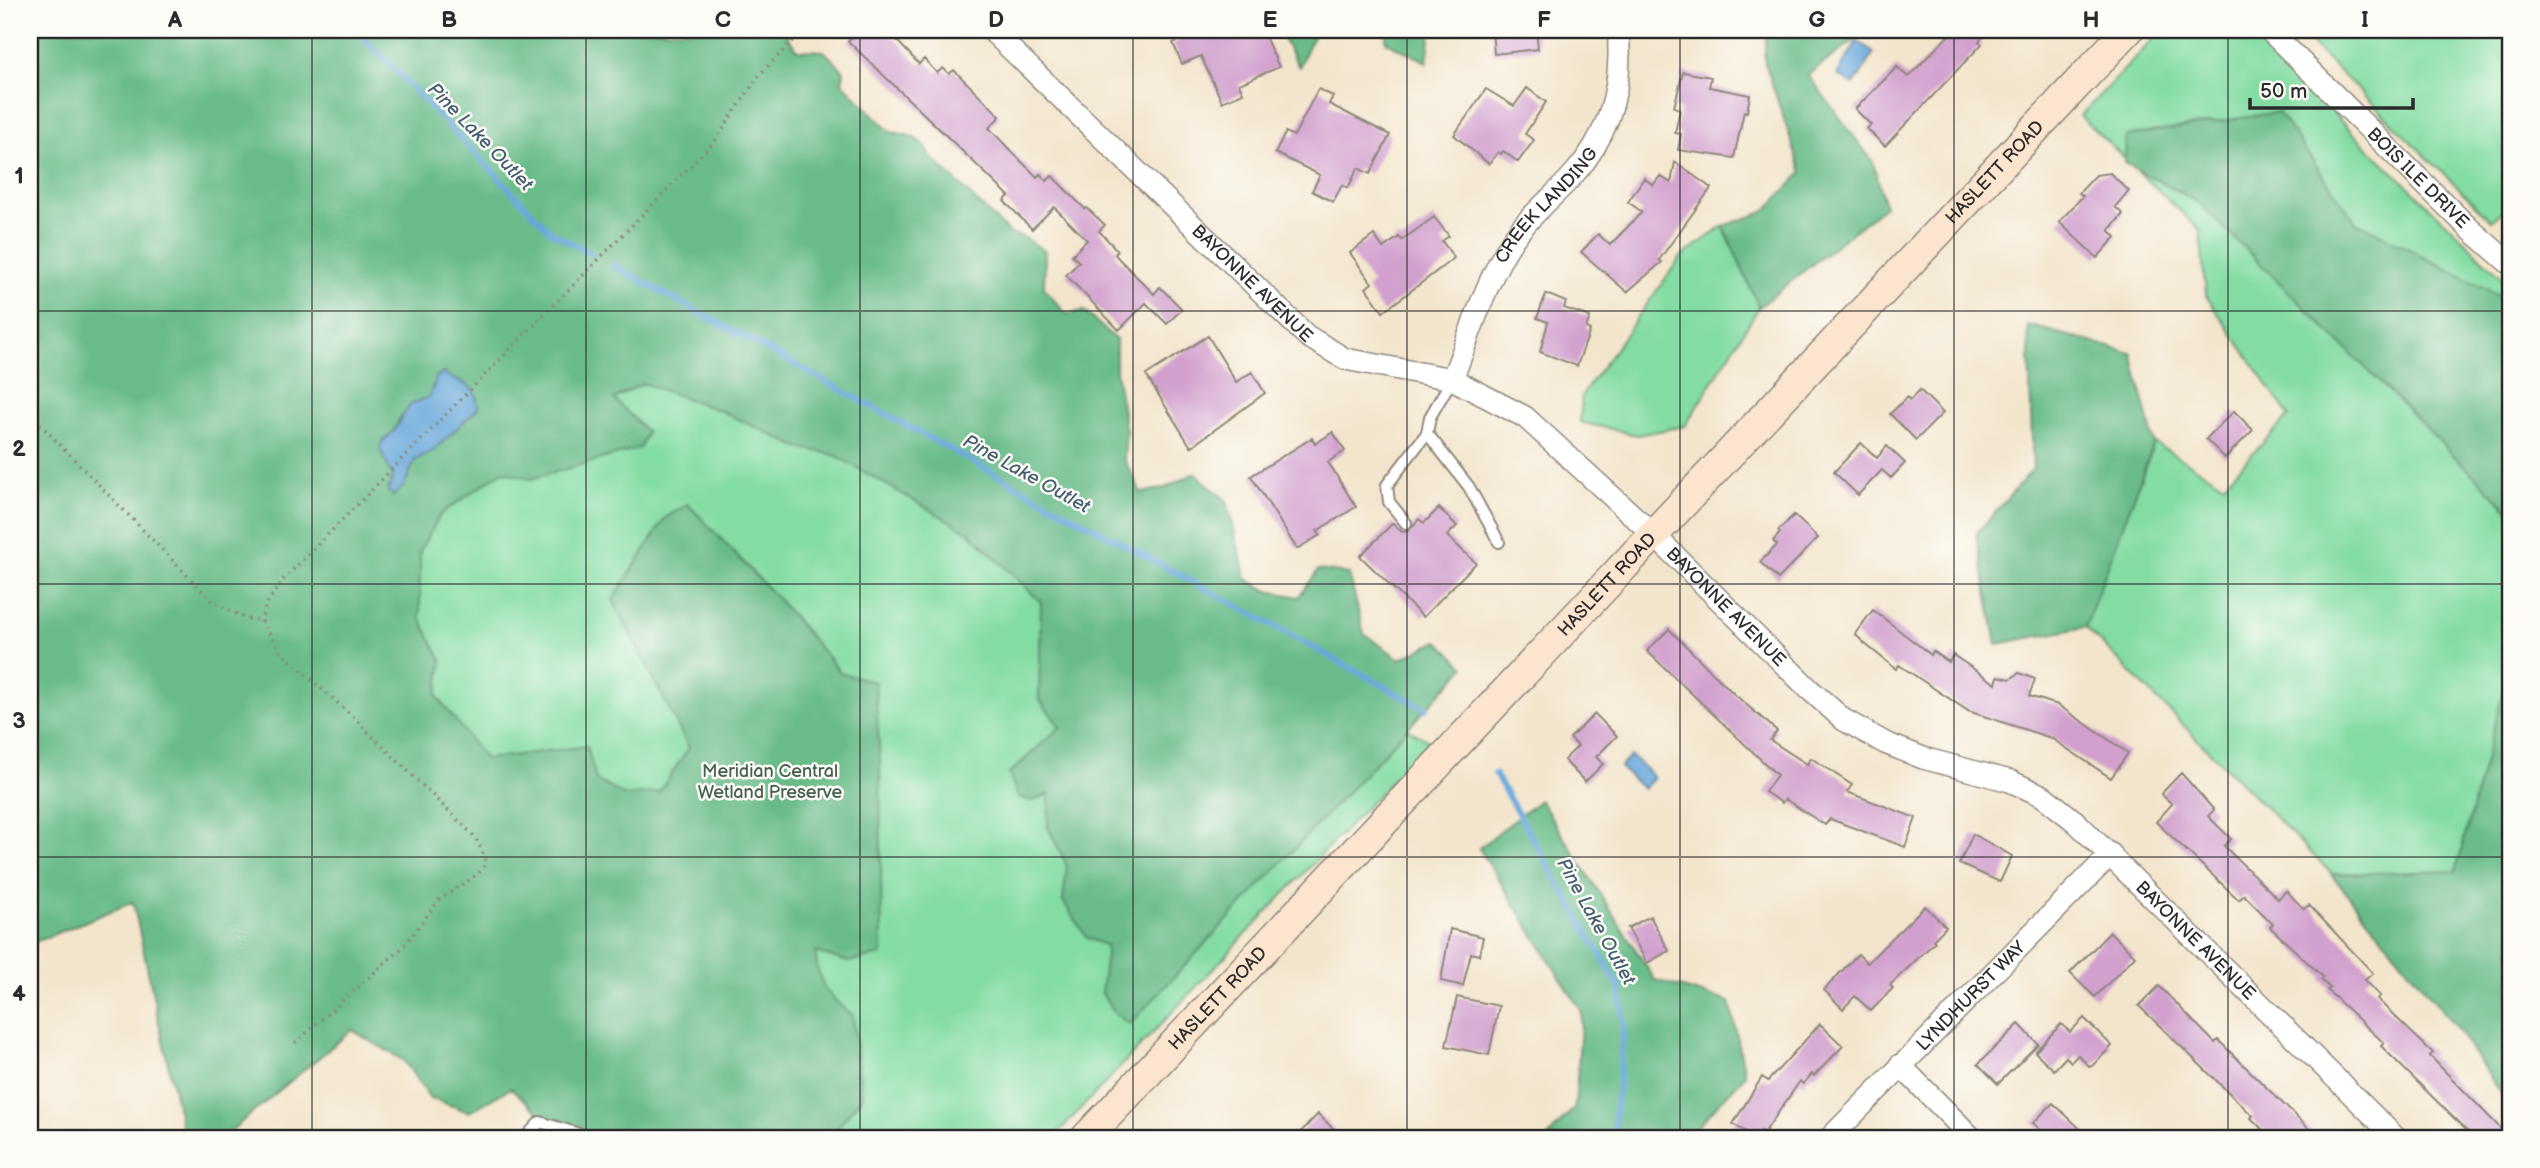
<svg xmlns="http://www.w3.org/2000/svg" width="2540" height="1168" font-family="'Balsamiq Sans',sans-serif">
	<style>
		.green { fill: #82dca3; stroke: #568467; stroke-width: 2 }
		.forest { fill: #69bc89; stroke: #4a745a; stroke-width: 2; fill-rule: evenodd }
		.water { fill: #67a7da; stroke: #496982; stroke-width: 2 }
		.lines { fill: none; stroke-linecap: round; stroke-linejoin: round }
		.stream { stroke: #67a7da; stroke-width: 6 }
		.building { fill: #d2a0ce }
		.lane-casing { stroke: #8f887c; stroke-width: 14 }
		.street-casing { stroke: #8f887c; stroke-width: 24 }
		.secondary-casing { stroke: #8f887c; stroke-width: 33 }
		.path { stroke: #8f887c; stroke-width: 3.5; stroke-dasharray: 2 5; stroke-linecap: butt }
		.lane { stroke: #fff; stroke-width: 10 }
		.street { stroke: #fff; stroke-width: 21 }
		.secondary { stroke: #fbe5cf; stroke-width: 30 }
		.grid { fill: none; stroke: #2b2b2b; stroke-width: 2; stroke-opacity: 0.55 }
		.labels { text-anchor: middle; stroke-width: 5; stroke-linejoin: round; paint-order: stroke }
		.street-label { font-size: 18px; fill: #2b2b2b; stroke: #fdfcf7 }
		.park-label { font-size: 18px; fill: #45604f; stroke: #fdfcf7 }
		.water-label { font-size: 19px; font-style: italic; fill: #435d71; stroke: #fdfcf7 }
		.neatline { fill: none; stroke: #2b2b2b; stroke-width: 2.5 }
		.grid-label { font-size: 23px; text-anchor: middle; font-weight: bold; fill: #2b2b2b }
	</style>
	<rect width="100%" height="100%" fill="#fdfcf7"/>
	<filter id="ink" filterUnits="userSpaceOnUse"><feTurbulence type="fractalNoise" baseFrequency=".0143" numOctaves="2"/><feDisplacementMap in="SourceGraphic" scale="14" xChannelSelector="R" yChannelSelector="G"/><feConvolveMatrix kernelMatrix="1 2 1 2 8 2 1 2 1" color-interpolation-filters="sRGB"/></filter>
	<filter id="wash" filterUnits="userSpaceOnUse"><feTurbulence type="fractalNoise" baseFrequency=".00686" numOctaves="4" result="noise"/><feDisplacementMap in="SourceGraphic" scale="28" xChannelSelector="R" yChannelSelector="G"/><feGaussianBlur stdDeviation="1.57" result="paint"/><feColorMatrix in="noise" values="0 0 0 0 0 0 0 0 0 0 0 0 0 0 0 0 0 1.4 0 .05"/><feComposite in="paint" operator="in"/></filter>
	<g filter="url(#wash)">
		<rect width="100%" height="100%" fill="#f3e5cc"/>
		<!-- green -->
		<path class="green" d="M 30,30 L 556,256 L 1429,741 L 1053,1138 L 625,1138 Z
			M 2162,30 L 2247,30 L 2510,285 L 2510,397 L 2454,455 L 2510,511 L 2510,746 L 2489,746 L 2456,871 L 2418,960 L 2085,627 L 2154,443 L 2224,484 L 2289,416 L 2206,296 L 2200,230 L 2080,116 Z
			M 2297,30 L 2498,30 L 2510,43 L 2510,209 L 2507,207 L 2492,221 Z
			M 1723,226 L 1759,307 L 1685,426 L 1637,435 L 1580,422 L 1582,395 L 1681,257 Z"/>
		<!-- forest -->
		<path class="forest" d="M 30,30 L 794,30 L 787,37 L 798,50 L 824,51 L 844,71 L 842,82 L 890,132 C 911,135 921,137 931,157 L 1010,234 L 1021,236 L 1045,251 L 1044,288 L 1066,314 L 1084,311 L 1116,340 L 1116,371 L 1126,432 L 1124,459 L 1141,493 L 1165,488 L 1195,473 L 1227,501 L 1246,579 L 1268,591 L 1299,597 L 1318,570 L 1349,574 L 1364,634 L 1400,659 L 1438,641 L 1465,667 L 1130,1024 L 1116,1015 L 1101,992 L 1107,946 L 1087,938 L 1063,901 L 1067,866 L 1048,827 L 1049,794 L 1032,801 L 1018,797 L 1009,774 L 1060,727 L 1039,699 L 1041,602 L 970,533 L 835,455 L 798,447 L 721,411 L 643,383 L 614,399 L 647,432 L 640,448 L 531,479 L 503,471 L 441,514 L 420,550 L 420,617 L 442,661 L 437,696 L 485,759 L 587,746 L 596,780 L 625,796 L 659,792 L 689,748 L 613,600 L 665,518 L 688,504 L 778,599 L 841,673 L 875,682 L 880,764 L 882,955 L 848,962 L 815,952 C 819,988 826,994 853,1015 L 862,1097 L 829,1138 L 588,1138 L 539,1113 L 511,1088 L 469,1112 L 430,1098 L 404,1061 L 352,1030 L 222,1138 L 184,1138 L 133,902 L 30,944 ZM 450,378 L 477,396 L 477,408 L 433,451 L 415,460 L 404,486 L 388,490 L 393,477 L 382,441 L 393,432 L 401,416 L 430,396 L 432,387 Z
			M 1278,30 L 1316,30 L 1299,67 Z
			M 1387,30 L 1431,30 L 1427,62 L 1386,42 Z
			M 1767,30 L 1868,30 L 1808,75 L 1873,162 L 1885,206 L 1759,307 L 1723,226 L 1764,212 L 1802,173 L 1764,60 Z
			M 2278,112 L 2356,222 L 2510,301 L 2510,511 L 2198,202 L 2125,163 L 2126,136 Z
			M 2028,325 L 2132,353 L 2154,443 L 2085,627 L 1997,644 L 1976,534 L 2033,469 Z
			M 2510,666 L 2510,1106 L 2455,1026 L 2331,874 L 2456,871 Z
			M 1540,800 L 1655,980 L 1730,1002 L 1745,1075 L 1687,1138 L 1547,1138 L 1575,1107 L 1582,1012 L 1479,848 Z"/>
		<!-- water -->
		<path class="water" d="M 1857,41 L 1874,52 L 1854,85 L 1837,75 Z
			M 444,373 C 460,387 476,378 478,408 L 433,451 L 415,460 L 404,486 L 393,496 L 388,491 L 393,477 L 380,449 L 382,442 L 393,432 L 410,405 L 430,396 L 437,376 Z
			M 1631,756 L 1654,777 L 1643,789 L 1620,767 Z"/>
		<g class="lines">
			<!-- stream -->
			<path class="stream" d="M 356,30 L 551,232 L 592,254
				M 612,265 L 1426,709
				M 1495,774 L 1620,988 L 1624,1027 L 1613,1138"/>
		</g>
		<g id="blocks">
			<!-- building -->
			<path class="building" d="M 861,30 L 887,30 L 919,64 L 924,59 L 937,73 L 943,68 L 949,74 L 954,70 L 1000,116 L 989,128 L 1011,151 L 1037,177 L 1040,174 L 1047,181 L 1052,176 L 1085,209 L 1087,208 L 1105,225 L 1099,231 L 1118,251 L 1115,254 L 1119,259 L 1154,294 L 1160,287 L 1182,309 L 1167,324 L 1146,303 L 1119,330 L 1066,275 L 1079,262 L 1072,255 L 1087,240 L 1054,207 L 1032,229 L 1004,201 L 1009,196 L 848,41 Z
				M 1203,30 L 1262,30 L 1279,67 L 1239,84 L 1243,93 L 1222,102 L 1201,56 L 1182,64 L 1173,43 Z
				M 1492,30 L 1536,30 L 1538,49 L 1494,54 Z
				M 1954,30 L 1990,30 L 1979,41 L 1982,44 L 1885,146 L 1867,129 L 1871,125 L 1855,109 L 1897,67 L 1908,77 Z
				M 1683,72 L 1711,77 L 1709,87 L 1750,95 L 1747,112 L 1744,111 L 1734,158 L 1678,150 L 1681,134 L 1675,133 L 1680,109 L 1674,107 Z
				M 1527,88 L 1546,102 L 1525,134 L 1534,140 L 1518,162 L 1503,151 L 1501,154 L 1498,152 L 1489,164 L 1454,135 L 1486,89 L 1514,106 Z
				M 1318,89 L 1333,96 L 1329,104 L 1390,135 L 1370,174 L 1358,168 L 1348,188 L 1342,185 L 1333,202 L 1312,191 L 1320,175 L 1275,153 L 1286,132 L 1294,136 Z
				M 1675,162 L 1711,188 L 1659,260 L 1662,262 L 1627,292 L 1581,252 L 1598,234 L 1610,245 L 1642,212 L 1628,202 L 1644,178 L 1653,185 L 1660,176 L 1671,183 Z
				M 2110,173 L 2129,191 L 2115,207 L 2123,214 L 2109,230 L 2116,237 L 2097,258 L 2059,222 L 2083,196 L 2079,193 L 2096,175 Z
				M 1434,217 L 1449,236 L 1442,241 L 1454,258 L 1383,312 L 1366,288 L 1372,283 L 1350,253 L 1374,235 L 1383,248 L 1399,237 L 1402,240 Z
				M 1546,294 L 1566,302 L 1564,308 L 1590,317 L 1586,328 L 1590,330 L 1577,366 L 1540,352 L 1548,322 L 1537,318 Z
				M 1208,336 L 1236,382 L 1252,372 L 1265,393 L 1191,447 L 1146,375 Z
				M 1920,390 L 1943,413 L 1916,440 L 1890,414 L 1907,397 L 1910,400 Z
				M 2234,411 L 2253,430 L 2225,458 L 2206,439 Z
				M 1333,432 L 1345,451 L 1328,462 L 1356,507 L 1317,531 L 1320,535 L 1297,549 L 1251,476 L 1312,438 L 1315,444 Z
				M 1861,443 L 1877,458 L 1887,446 L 1905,463 L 1891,478 L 1882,470 L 1858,495 L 1834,472 Z
				M 1439,508 L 1457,526 L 1447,536 L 1476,563 L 1423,617 L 1360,556 L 1393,523 L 1402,532 L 1408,531 L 1419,519 L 1424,523 Z
				M 1794,515 L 1818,538 L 1778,579 L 1760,562 L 1777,545 L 1773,541 L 1780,533 L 1778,531 Z
				M 1873,610 L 1931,655 L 1933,651 L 1949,662 L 1953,655 L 1996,684 L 1998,676 L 2010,679 L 2019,673 L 2035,679 L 2029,696 L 2058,705 L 2128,753 L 2111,778 L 2051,738 L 1968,711 L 1899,665 L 1896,669 L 1864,643 L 1855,634 Z
				M 1669,629 L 1734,694 L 1777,731 L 1770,740 L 1807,764 L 1811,758 L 1852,785 L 1847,792 L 1916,818 L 1905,847 L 1830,819 L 1825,825 L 1785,799 L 1782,803 L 1765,792 L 1777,775 L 1647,651 Z
				M 1595,714 L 1617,736 L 1596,757 L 1603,764 L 1585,782 L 1564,760 L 1578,746 L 1570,738 Z
				M 2181,773 L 2214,810 L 2208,816 L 2231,839 L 2224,846 L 2278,899 L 2286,891 L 2304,909 L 2309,905 L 2373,973 L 2365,980 L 2380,996 L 2377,999 L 2433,1053 L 2430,1056 L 2510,1138 L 2474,1138 L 2381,1046 L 2384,1043 L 2327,990 L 2330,988 L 2321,980 L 2323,977 L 2270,927 L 2273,924 L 2244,895 L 2239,900 L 2156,822 L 2172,804 L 2161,794 Z
				M 1973,834 L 2012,856 L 2000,882 L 1959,864 Z
				M 1925,906 L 1946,927 L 1933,940 L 1935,942 L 1890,985 L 1893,988 L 1871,1011 L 1855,996 L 1843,1009 L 1824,990 L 1858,954 L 1867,963 Z
				M 1650,916 L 1669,951 L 1647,963 L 1628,928 Z
				M 1450,929 L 1483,937 L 1479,955 L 1471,953 L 1463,986 L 1441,981 Z
				M 2110,932 L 2135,956 L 2095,997 L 2070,973 Z
				M 2159,986 L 2215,1043 L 2218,1040 L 2318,1138 L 2271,1138 L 2251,1118 L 2253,1116 L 2139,1006 Z
				M 1457,997 L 1499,1006 L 1489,1055 L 1446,1046 Z
				M 2084,1018 L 2112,1046 L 2093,1065 L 2090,1067 L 2078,1055 L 2071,1062 L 2066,1057 L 2054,1070 L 2035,1052 L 2061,1024 L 2070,1032 Z
				M 1820,1024 L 1843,1046 L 1814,1076 L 1812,1074 L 1803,1084 L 1800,1081 L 1764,1133 L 1761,1131 L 1756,1138 L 1733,1124 L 1762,1077 L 1768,1081 Z
				M 2019,1024 L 2038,1044 L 1998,1084 L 1978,1064 Z
				M 2053,1103 L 2090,1138 L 2049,1138 L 2033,1123 Z
				M 1318,1114 L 1343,1138 L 1295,1138 Z"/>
		</g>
	</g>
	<g filter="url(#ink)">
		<use href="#blocks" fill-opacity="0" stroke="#8f887c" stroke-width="2"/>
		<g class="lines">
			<!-- lane casing -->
			<g class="lane-casing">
				<path id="lane" d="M 1452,379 L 1430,417 L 1427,433 L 1469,487 L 1499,542
					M 1406,523 L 1389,502 L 1387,485 L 1427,433
					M 525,1138 L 540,1122 L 592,1138"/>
			</g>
			<!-- street casing -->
			<g class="street-casing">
				<g id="street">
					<path id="s1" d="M 991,30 L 1307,336 L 1345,359 L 1452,379 L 1525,417 L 1653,534 L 1809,689 L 1844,720 L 1885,743 L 1923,758 L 2010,781 L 2043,796 L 2076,822 L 2396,1138"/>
					<path id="s2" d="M 2269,30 L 2470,229 L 2510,264"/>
					<path id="s3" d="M 1452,379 C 1471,333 1485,282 1512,241 C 1529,215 1554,197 1574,174 C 1611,133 1623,83 1618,30"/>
					<path d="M 1900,1065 L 1972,1138"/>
					<path id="s4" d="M 1830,1138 L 2111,854"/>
				</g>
			</g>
			<!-- secondary casing -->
			<g class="secondary-casing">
				<g id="secondary">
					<path id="s5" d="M 1086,1138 L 2128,30"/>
				</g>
			</g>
			<!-- path -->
			<path class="path" d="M 30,414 L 212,601 L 247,619 L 261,620
				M 295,1043 L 403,947 L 439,900 L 478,874 L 484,866 L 485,857 L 475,837 L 353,717 L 280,651 L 261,620 L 266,605 L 281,582 L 715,141 L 759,75 L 804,30"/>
			<!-- lane -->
			<use href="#lane" class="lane"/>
			<!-- street -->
			<use href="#street" class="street"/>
			<!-- secondary -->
			<use href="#secondary" class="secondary"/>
		</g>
	</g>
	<!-- grid -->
	<path class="grid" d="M 312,30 L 312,1138M 586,30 L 586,1138M 860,30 L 860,1138M 1133,30 L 1133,1138M 1407,30 L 1407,1138M 1680,30 L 1680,1138M 1954,30 L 1954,1138M 2228,30 L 2228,1138M 30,311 L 2510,311M 30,584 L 2510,584M 30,857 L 2510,857"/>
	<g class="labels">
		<!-- street labels -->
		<g class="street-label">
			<text dy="6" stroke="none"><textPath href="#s5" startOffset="1326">HASLETT ROAD</textPath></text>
			<text dy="6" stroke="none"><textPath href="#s2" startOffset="210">BOIS ILE DRIVE</textPath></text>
			<text dy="6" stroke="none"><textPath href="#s3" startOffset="200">CREEK LANDING</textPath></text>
			<text dy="6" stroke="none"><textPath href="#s1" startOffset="364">BAYONNE AVENUE</textPath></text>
			<text dy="6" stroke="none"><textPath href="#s5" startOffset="760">HASLETT ROAD</textPath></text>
			<text dy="6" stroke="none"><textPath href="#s1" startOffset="952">BAYONNE AVENUE</textPath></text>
			<text dy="6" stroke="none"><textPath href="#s1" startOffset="1540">BAYONNE AVENUE</textPath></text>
			<text dy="6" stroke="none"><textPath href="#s4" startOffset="200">LYNDHURST WAY</textPath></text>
			<text dy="6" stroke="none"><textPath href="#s5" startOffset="192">HASLETT ROAD</textPath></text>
		</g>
		<!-- park labels -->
		<g class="park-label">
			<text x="770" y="777">Meridian Central<tspan x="770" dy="21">Wetland Preserve</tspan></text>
		</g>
		<!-- water labels -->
		<g class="water-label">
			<text transform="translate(481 136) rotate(46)" y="7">Pine Lake Outlet</text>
			<text transform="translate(1027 473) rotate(29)" y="7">Pine Lake Outlet</text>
			<text transform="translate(1597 921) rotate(61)" y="7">Pine Lake Outlet</text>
		</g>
	</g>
	<!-- margin -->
	<rect width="2540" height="1168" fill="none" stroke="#fdfcf7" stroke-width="77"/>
	<!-- scale -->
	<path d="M2250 98v10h163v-10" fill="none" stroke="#2b2b2b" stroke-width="3.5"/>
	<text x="2260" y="98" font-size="21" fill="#2b2b2b" stroke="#fdfcf7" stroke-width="5" paint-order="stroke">50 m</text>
	<rect x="38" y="38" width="2464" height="1092" class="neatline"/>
	<g class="grid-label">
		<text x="175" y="27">A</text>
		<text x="449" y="27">B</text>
		<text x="723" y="27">C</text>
		<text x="996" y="27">D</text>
		<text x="1270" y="27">E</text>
		<text x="1544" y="27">F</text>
		<text x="1817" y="27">G</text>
		<text x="2091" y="27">H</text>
		<text x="2365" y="27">I</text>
		<text x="19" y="183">1</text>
		<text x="19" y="456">2</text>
		<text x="19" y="728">3</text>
		<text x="19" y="1001">4</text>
	</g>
</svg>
